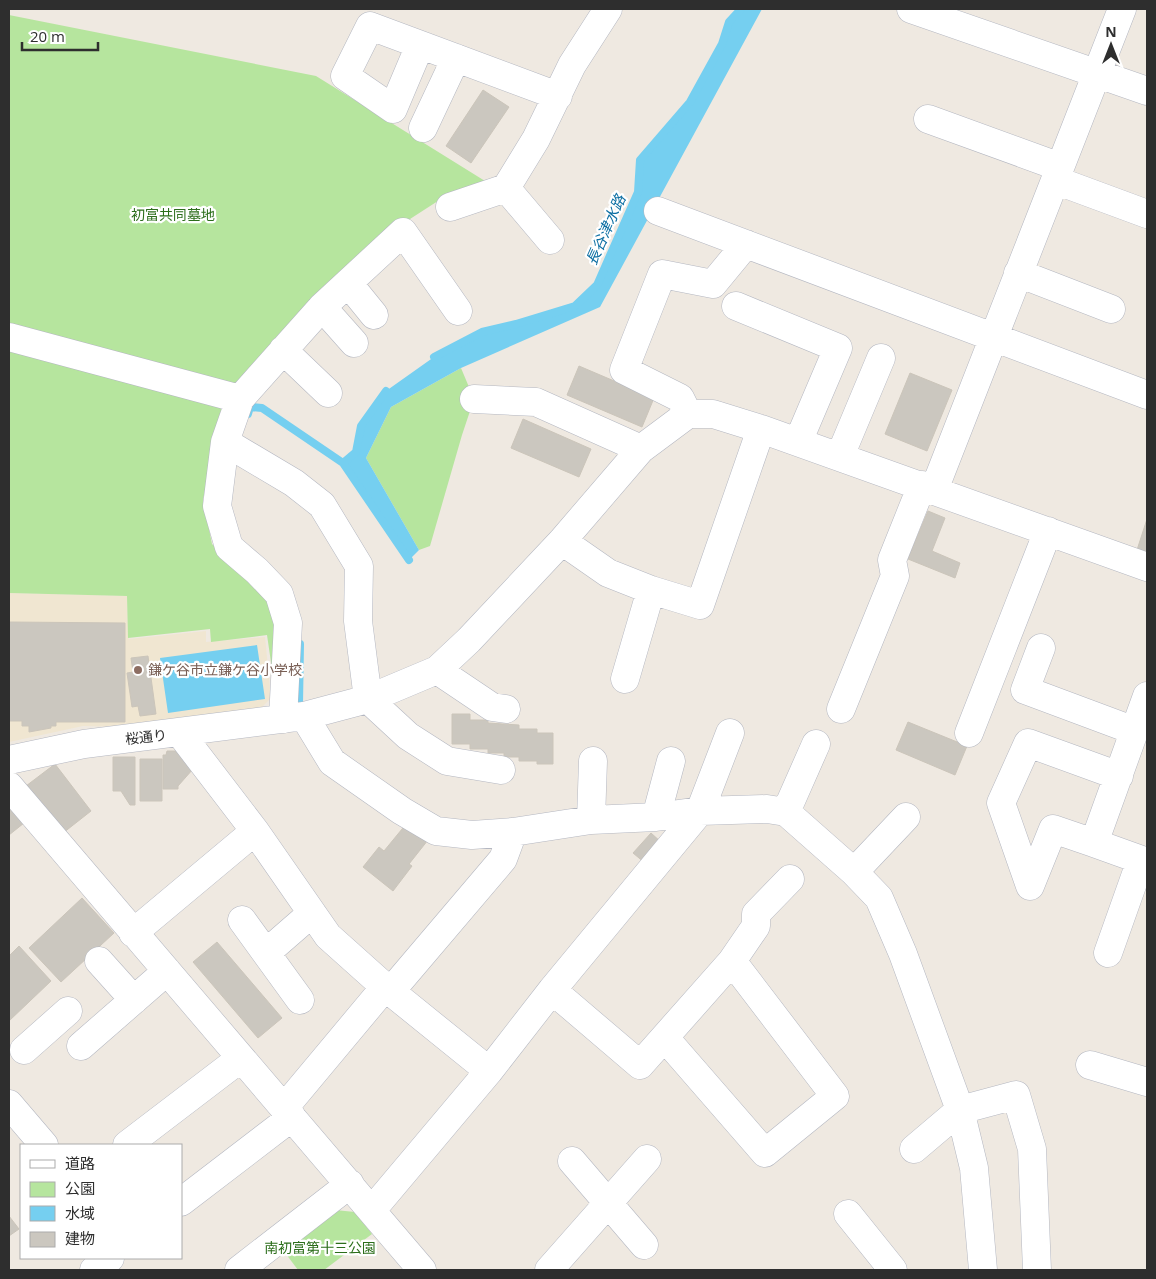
<svg xmlns="http://www.w3.org/2000/svg" width="1156" height="1279" font-family="'Open Sans','Noto Sans JP',sans-serif">
	<style>
		.education { fill: #f0e6d1 }
		.green { fill: #b6e59e }
		.water { fill: #75cff0 }
		.lines { fill: none; stroke-linecap: round; stroke-linejoin: round }
		.stream { stroke: #75cff0; stroke-width: 8 }
		.building { fill: #cbc7bf; stroke: #cbc5ba }
		.minor-casing { stroke: #b4b7c1; stroke-width: 29 }
		.minor { stroke: #fff; stroke-width: 28 }
		.education-dot { fill: #8d6e63; stroke: #fff; stroke-width: 2 }
		.labels { text-anchor: middle; stroke-width: 4.5; stroke-linejoin: round; paint-order: stroke }
		.park-label { font-size: 14px; fill: #2c6e1b; stroke: #fff }
		.education-label { font-size: 14px; fill: #785e54; stroke: #fff; text-anchor: start }
		.street-label { font-size: 14px; fill: #2e2e2e; stroke: #fff }
		.water-label { font-size: 15px; font-style: italic; fill: #0d6fa3; stroke: #fff }
	</style>
	<rect width="100%" height="100%" fill="#efe9e1"/>
	<!-- education -->
	<path class="education" d="M 9,593 L 127,596 L 128,637 L 129,639 L 206,631 L 206,642 L 265,637 L 271,698 L 262,707 L 128,727 L 83,726 L 9,742 Z"/>
	<!-- green -->
	<path class="green" d="M 9,15 L 316,76 L 485,181 L 441,199 L 410,219 L 317,301 L 228,407 L 203,499 L 212,544 L 271,598 L 280,626 L 277,703 L 267,635 L 211,642 L 210,629 L 128,638 L 127,596 L 9,593 Z
		M 461,368 L 474,399 L 462,435 L 430,546 L 419,550 L 366,458 L 391,407 Z
		M 335,1210 L 355,1212 L 372,1234 L 324,1270 L 298,1270 L 283,1250 Z"/>
	<!-- water -->
	<path class="water" d="M 741,9 L 762,9 L 600,307 L 461,368 L 391,407 L 366,458 L 419,550 L 409,560 L 343,463 L 356,452 L 361,426 L 386,391 L 434,357 L 482,332 L 516,324 L 575,306 L 597,285 L 638,192 L 640,160 L 690,102 L 722,44 L 729,22 Z
		M 257,645 L 265,699 L 168,713 L 160,658 Z"/>
	<g class="lines">
		<!-- stream -->
		<path class="stream" d="M 434,357 L 482,332 L 516,324 L 575,306 L 597,285 L 638,192 L 640,160 L 690,102 L 722,44 L 729,22 L 741,9
			M 248,414 L 250,407 L 262,408 L 343,463 L 356,452 L 361,426 L 386,391
			M 343,463 L 409,560
			M 299,704 L 300,644"/>
	</g>
	<!-- building -->
	<path class="building" d="M 483,90 L 509,107 L 471,163 L 446,146 Z
		M 579,366 L 654,398 L 642,427 L 567,395 Z
		M 910,373 L 952,390 L 927,451 L 885,434 Z
		M 523,419 L 591,449 L 579,477 L 511,448 Z
		M 928,511 L 945,518 L 932,551 L 960,563 L 955,578 L 908,559 Z
		M 1147,519 L 1147,553 L 1137,550 Z
		M 9,622 L 125,623 L 125,722 L 56,722 L 56,726 L 51,726 L 51,728 L 29,732 L 29,726 L 22,726 L 22,721 L 9,721 Z
		M 148,656 L 156,714 L 140,716 L 138,706 L 132,707 L 127,673 L 133,672 L 131,658 Z
		M 452,714 L 470,714 L 470,720 L 488,720 L 488,723 L 519,725 L 519,729 L 537,729 L 537,733 L 553,733 L 553,764 L 537,764 L 537,761 L 519,761 L 519,757 L 504,757 L 504,753 L 488,753 L 488,749 L 470,749 L 470,744 L 452,744 Z
		M 908,722 L 967,746 L 955,775 L 896,750 Z
		M 167,751 L 178,751 L 178,754 L 193,769 L 178,786 L 178,789 L 163,789 L 163,755 L 166,755 Z
		M 113,757 L 135,757 L 135,805 L 130,805 L 121,791 L 113,791 Z
		M 140,759 L 162,759 L 162,801 L 140,801 Z
		M 55,764 L 91,811 L 63,833 L 26,786 Z
		M 9,802 L 24,823 L 9,835 Z
		M 407,823 L 428,840 L 409,864 L 412,866 L 393,891 L 363,867 L 379,847 L 384,851 Z
		M 651,833 L 662,843 L 645,863 L 633,853 Z
		M 82,898 L 114,933 L 61,982 L 29,948 Z
		M 217,942 L 282,1018 L 258,1038 L 193,962 Z
		M 19,946 L 51,981 L 9,1021 L 9,956 Z
		M 9,1216 L 19,1229 L 9,1236 Z"/>
	<g class="lines">
		<!-- minor casing -->
		<g class="minor-casing">
			<path id="minor" d="M 911,9 L 1147,91
				M 420,45 L 393,109 L 345,76 L 370,26 L 558,96
				M 928,119 L 1060,167
				M 423,128 L 456,58
				M 1055,180 L 1147,214
				M 506,188 L 550,240
				M 450,207 L 506,188 L 536,139 L 572,65 L 608,9
				M 658,211 L 1147,395
				M 1018,273 L 1111,309
				M 348,283 L 374,315
				M 736,306 L 838,348 L 798,442
				M 322,307 L 354,343
				M 9,337 L 240,399
				M 283,350 L 328,393
				M 474,399 L 536,402 L 641,449
				M 688,414 L 680,398 L 624,370 L 662,274 L 713,284 L 746,244
				M 225,442 L 294,483 L 322,505 L 359,566 L 358,621 L 368,699 L 408,736 L 447,761 L 501,770
				M 840,456 L 881,358
				M 934,490 L 1122,9
				M 562,541 L 608,573 L 651,590 L 700,605 L 761,429
				M 1041,648 L 1025,690 L 1135,731
				M 437,670 L 492,707 L 506,709
				M 625,679 L 651,590
				M 1147,696 L 1094,843 L 1147,862
				M 841,709 L 895,576 L 892,560 L 922,485
				M 304,716 L 332,762 L 402,811 L 436,831 L 472,835 L 513,832 L 591,820 L 656,817 L 700,811 L 767,809 L 786,812 L 854,872 L 879,898 L 903,954 L 960,1110 L 974,1168 L 983,1270
				M 283,719 L 288,623 L 279,594 L 257,571 L 229,547 L 217,506 L 225,442 L 240,399 L 322,307 L 403,232 L 458,311
				M 180,733 L 255,831 L 328,936 L 385,987 L 489,1071
				M 969,733 L 1048,531
				M 9,760 L 84,744 L 304,716 L 368,699 L 437,670 L 469,640 L 562,541 L 641,449 L 688,414 L 713,414 L 761,429 L 1147,567
				M 9,786 L 422,1270
				M 786,812 L 816,744
				M 656,817 L 671,761
				M 591,820 L 593,761
				M 1094,843 L 1053,829 L 1030,886 L 1001,803 L 1028,743 L 1119,776
				M 854,872 L 906,817
				M 242,920 L 300,1000
				M 133,933 L 255,831
				M 266,953 L 312,913
				M 1108,953 L 1141,860
				M 99,961 L 134,1000
				M 552,990 L 640,1065 L 732,961 L 756,926 L 756,914 L 790,879
				M 390,992 L 503,859 L 513,832
				M 665,1038 L 765,1153 L 835,1096 L 732,961
				M 81,1046 L 167,971
				M 24,1050 L 68,1011
				M 1090,1065 L 1147,1082
				M 9,1104 L 44,1145
				M 284,1108 L 385,987
				M 127,1145 L 241,1058
				M 914,1149 L 960,1110 L 1016,1095 L 1032,1149 L 1037,1270
				M 572,1161 L 644,1245
				M 181,1202 L 292,1117
				M 372,1210 L 489,1071 L 552,990 L 700,811 L 730,733
				M 848,1214 L 893,1270
				M 94,1270 L 110,1258
				M 239,1270 L 350,1184
				M 549,1270 L 647,1159"/>
		</g>
		<!-- minor -->
		<use href="#minor" class="minor"/>
	</g>
	<!-- markers -->
	<circle class="education-dot" cx="138" cy="670" r="5"/>
	<g class="labels">
		<!-- park labels -->
		<g class="park-label">
			<text x="173" y="220">初富共同墓地</text>
			<text x="320" y="1253">南初富第十三公園</text>
		</g>
		<!-- education labels -->
		<g class="education-label">
			<text x="148" y="675">鎌ケ谷市立鎌ケ谷小学校</text>
		</g>
		<!-- street labels -->
		<g class="street-label">
			<text transform="translate(146 737) rotate(-6)" y="5">桜通り</text>
		</g>
		<!-- water labels -->
		<g class="water-label">
			<text transform="translate(606 230) rotate(-66)" y="5">長谷津水路</text>
		</g>
	</g>
	<!-- border -->
	<rect width="1156" height="1279" fill="none" stroke="#2e2e2e" stroke-width="20"/>
	<!-- legend -->
	<rect x="20" y="1144" width="162" height="115" fill="#ffffff" stroke="#ababab"/>
	<rect x="30" y="1160" width="25" height="8" fill="#ffffff" stroke="#ababab"/>
	<text x="65" y="1169" font-size="15" fill="#2e2e2e">道路</text>
	<rect x="30" y="1182" width="25" height="15" fill="#b6e59e" stroke="#ababab"/>
	<text x="65" y="1194" font-size="15" fill="#2e2e2e">公園</text>
	<rect x="30" y="1206" width="25" height="15" fill="#75cff0" stroke="#ababab"/>
	<text x="65" y="1219" font-size="15" fill="#2e2e2e">水域</text>
	<rect x="30" y="1232" width="25" height="15" fill="#cbc7bf" stroke="#ababab"/>
	<text x="65" y="1244" font-size="15" fill="#2e2e2e">建物</text>
	<!-- north arrow -->
	<g transform="translate(1111 45)" stroke="#ffffff" stroke-width="4" paint-order="stroke">
	<path d="M0-4L9 19L0 12L-9 19Z" fill="#2e2e2e"/>
	<text y="-8" font-size="14" font-weight="bold" text-anchor="middle" fill="#2e2e2e">N</text>
	</g>
	<!-- scale -->
	<path d="M22 42v8h76v-8" fill="none" stroke="#2e2e2e" stroke-width="2.5"/>
	<text x="30" y="42" font-size="15" fill="#2e2e2e" stroke="#ffffff" stroke-width="4" paint-order="stroke">20 m</text>
</svg>
